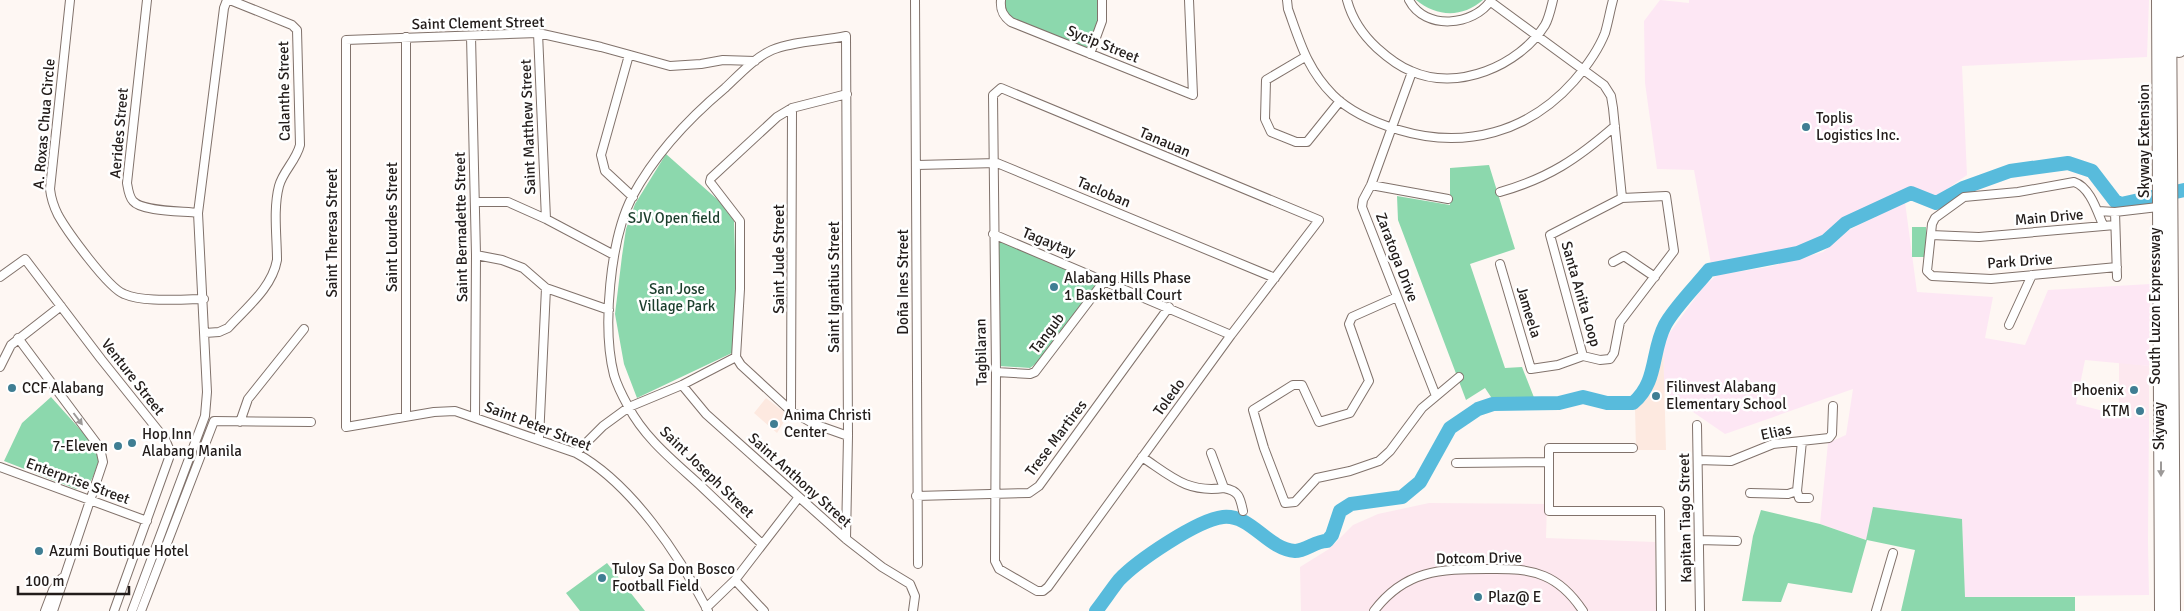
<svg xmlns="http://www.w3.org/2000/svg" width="2184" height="611" font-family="Signika,sans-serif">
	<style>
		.commercial { fill: #fde8ef }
		.industrial { fill: #fde7f4 }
		.built { fill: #fde9e0 }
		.green { fill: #8cd8ad }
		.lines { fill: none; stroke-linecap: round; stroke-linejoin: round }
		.river { stroke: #58bbdc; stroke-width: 14 }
		.street-casing { stroke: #81726b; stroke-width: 10 }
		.highway-casing { stroke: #81726b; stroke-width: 16 }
		.street { stroke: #fff; stroke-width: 8 }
		.highway { stroke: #fff; stroke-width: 14 }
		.oneway { fill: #9c9998 }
		.poi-dot { fill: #3f7e93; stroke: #fff; stroke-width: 2 }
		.labels { text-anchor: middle; stroke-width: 5; stroke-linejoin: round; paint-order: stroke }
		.street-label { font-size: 15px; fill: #221c1a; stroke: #fff }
		.poi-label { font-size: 15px; fill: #221c1a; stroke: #fff; text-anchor: start }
		.park-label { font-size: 15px; fill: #1b3e2c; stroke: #fff }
	</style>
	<rect width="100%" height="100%" fill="#fef7f3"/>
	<!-- commercial -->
	<path class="commercial" d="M 2119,362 L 2149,366 L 2149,419 L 2119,415 Z
		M 1429,503 L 1547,504 L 1546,538 L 1655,542 L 1656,611 L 1301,611 L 1300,567 L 1329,549 L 1353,525 L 1378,514 Z"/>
	<!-- industrial -->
	<path class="industrial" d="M 1660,0 L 1689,3 L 1689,0 L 2149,0 L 2147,57 L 1962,66 L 1967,175 L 1937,196 L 1912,187 L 1857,212 L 1826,241 L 1801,249 L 1711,264 L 1694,170 L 1657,169 L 1645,83 L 1644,21 Z
		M 1905,202 L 1917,292 L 1993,297 L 1985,338 L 2025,345 L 2048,290 L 2150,284 L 2149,366 L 2085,360 L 2076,404 L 2119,415 L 2149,419 L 2148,542 L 2149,595 L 1964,597 L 1962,519 L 1867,540 L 1820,524 L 1828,443 L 1846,435 L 1853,389 L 1725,434 L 1664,392 L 1663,342 L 1704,286 L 1717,275 L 1768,267 L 1823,252 L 1849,230 Z"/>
	<!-- built -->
	<path class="built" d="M 1663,342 L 1666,450 L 1636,450 L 1635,408 L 1652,392 L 1659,354 Z
		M 766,398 L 788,415 L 777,433 L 754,413 Z"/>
	<!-- green -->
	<path class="green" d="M 1001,0 L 1102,0 L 1102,17 L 1089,53 L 1005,16 Z
		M 1416,0 L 1483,0 C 1462,18 1437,17 1416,0 Z
		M 666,154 L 718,200 L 734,221 L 736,284 L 734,352 L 637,398 L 624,364 L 615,314 L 622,256 L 626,229 L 635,204 Z
		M 1489,165 L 1515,249 L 1470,264 L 1505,368 L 1522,367 L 1535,400 L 1493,400 L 1485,388 L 1466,400 L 1398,220 L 1397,196 L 1450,205 L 1450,168 Z
		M 1912,227 L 1926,227 L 1926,257 L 1912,257 Z
		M 996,240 L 1098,282 L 1038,362 L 1030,368 L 999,366 Z
		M 51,397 L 86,436 L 98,456 L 99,460 C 94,473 92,489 76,489 L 4,461 L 22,423 Z
		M 1873,507 L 1962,519 L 1965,597 L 2075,597 L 2075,611 L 1901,611 L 1915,550 L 1867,540 L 1852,593 L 1788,583 L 1781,602 L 1742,601 L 1753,536 L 1761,510 L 1820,524 L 1866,540 Z
		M 607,563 L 645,611 L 580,611 L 566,593 Z"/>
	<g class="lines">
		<!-- river -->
		<path class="river" d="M 1096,611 C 1104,601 1111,590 1119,580 C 1137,561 1197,520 1223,517 C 1251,514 1267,549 1295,551 C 1306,551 1315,541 1327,541 L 1332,535 L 1340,511 L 1351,504 L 1402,497 L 1420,482 L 1450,428 L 1478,409 L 1493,404 L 1559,403 L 1583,397 L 1607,403 L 1633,403 C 1658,382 1651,352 1665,325 C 1674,308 1696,286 1709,270 L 1798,253 L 1826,241 L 1846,223 L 1911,193 L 1936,203 L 1963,188 L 2010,171 L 2068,163 L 2092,171 L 2115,201 L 2121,204 L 2184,190"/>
		<!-- street casing -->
		<g class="street-casing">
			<path id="street" d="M 70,0 L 50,189 C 51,198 54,207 58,215 C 67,231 108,288 124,294 C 145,303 181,299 204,299
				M 147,0 L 127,183 C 128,189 129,197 133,201 C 142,212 184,211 198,213
				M 915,0 L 918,564
				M 1001,0 C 1000,10 1003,16 1011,22 L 1193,95 L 1189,0
				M 1287,0 L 1288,9 C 1300,42 1307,69 1333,95 C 1350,112 1376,123 1399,130 C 1465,150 1529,132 1574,81 C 1586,67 1598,51 1605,33 C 1608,23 1610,11 1613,0
				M 1347,0 C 1352,19 1363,35 1377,48 C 1387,57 1398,66 1411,71 C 1457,92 1519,66 1545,25 C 1549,18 1551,8 1553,0
				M 1409,0 C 1425,31 1474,26 1491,0
				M 1491,2 L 1604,85 L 1611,96 L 1613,108 L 1622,198
				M 538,33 L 546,219
				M 471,36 L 476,255 L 475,417
				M 1090,54 L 1102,21 L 1102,0
				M 629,55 L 601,155 L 605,171 L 633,197
				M 1305,57 L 1266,80 L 1265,119 L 1271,132 L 1296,142 L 1307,142 L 1340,101
				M 1412,72 L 1371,185 L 1363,200 L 1362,207 L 1436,396
				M 1001,88 L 1319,220 L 1231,335 L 1048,587 L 1043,591 L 1037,591 L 999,569 L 995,561 L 996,372 L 993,95 Z
				M 847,94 L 792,108 L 777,117 L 711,178 L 710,182 L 740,221 L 740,289 L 736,357 L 741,365 L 791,411 L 814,424 L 848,436
				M 917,165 L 997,163 L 1275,278
				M 1371,185 L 1448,199
				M 1500,192 C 1549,178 1577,159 1615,126
				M 1666,196 L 1674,251 L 1620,322 L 1614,353 L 1610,359 L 1600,360 L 1583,356 L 1550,235 L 1622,198 Z
				M 475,202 L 508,202 L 546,219 L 614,255
				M 2098,211 L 2115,212 L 2158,207
				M 2115,212 L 2117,277
				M 2103,225 C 2097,211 2090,187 2074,182 L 2018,192 L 1964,197 L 1935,218 L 1932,224 L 1927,271 L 1932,276 L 1991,279 L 2117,267
				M 993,234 L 1231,335
				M 1931,235 L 1979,237 L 2115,225
				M 476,255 L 502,260 L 523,268 L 546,288 L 609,310
				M 1613,262 L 1624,256 L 1655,277
				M 1500,264 L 1531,369 L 1558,365 L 1583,356
				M 0,277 L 25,259 L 101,359 L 165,439 L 170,451 L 169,458 L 114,611
				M 1397,297 L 1352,317 L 1349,324 L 1369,381 L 1350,413 L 1319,422 L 1302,385 L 1293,385 L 1253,410 L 1264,448 L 1285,503 L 1295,502 L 1317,478 L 1350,471 L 1379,461 L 1390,451 L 1422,408 L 1459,377
				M 2009,325 L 2032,275
				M 205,333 L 219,332 L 228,328 C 246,308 272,288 277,260 C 277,237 273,209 279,186 C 283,171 296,161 300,145 L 297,30 L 292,25 L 230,0
				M 18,338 L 100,448 L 103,462 L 53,611
				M 0,367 L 11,345 L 61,306
				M 996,372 L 1030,374 L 1035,372 L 1105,280
				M 682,385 L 706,414 L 846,539 L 882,567 L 910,584 L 915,596 L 913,611
				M 791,411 L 792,108
				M 406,416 L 406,37
				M 240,422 L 248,399 L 304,329
				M 1697,425 L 1700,611
				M 539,439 L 546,288
				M 1633,448 L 1549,448 L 1549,511 L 1660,511 L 1661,611
				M 576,453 L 603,426 L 629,407 L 682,385 L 736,357
				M 1142,457 C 1172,477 1187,493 1224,488 L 1211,453
				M 1698,460 L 1731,461 L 1773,444 L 1829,438 L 1832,434 L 1833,406
				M 1456,463 L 1549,462
				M 0,467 L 147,521
				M 1224,488 C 1239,491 1240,497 1243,511
				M 1797,491 L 1799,498 L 1809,498
				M 1750,493 L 1788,494 L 1797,491 L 1802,441
				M 916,496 L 1029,493 L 1039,486 L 1169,307
				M 1699,540 L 1737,541
				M 762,544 C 742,525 722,506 702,487 C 675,462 645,439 628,406 C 623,397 617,385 614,375 C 602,328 610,240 632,197 C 655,154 688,119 725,88 C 739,75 754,58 772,50 C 793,41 823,41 846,36 L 848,436 L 846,539
				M 735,580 L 764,611
				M 706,608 L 735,580 L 799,497
				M 45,611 L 53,590 L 62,578
				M 132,611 L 205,416 L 207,392 L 198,213 L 224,8 L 227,0
				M 141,611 L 214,421 L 311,422
				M 708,611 C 679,555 631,483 576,453 L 455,411 L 434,412 L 346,427 L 346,40 L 538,33 L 601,47 L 670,66 L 701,64 L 723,60 L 755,61
				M 1374,611 C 1405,570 1440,569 1487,569 C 1507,569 1525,568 1544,576 C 1561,583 1573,596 1583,611
				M 1876,611 L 1893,553"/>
		</g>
		<!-- highway casing -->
		<g class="highway-casing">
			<path id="highway" d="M 2159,0 L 2162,611
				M 2169,0 L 2173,611
				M 2179,0 L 2179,50"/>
		</g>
		<!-- street -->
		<use href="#street" class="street"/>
		<!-- highway -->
		<use href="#highway" class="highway"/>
	</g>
	<!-- one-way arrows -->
	<defs><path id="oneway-solid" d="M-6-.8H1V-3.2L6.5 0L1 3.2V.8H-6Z" transform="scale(1.25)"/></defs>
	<g class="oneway">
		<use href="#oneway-solid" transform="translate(78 419) rotate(53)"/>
		<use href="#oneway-solid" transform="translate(2161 469) rotate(90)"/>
	</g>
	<!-- markers -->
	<g class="poi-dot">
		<circle cx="1806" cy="127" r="5"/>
		<circle cx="1054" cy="287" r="5"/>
		<circle cx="12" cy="388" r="5"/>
		<circle cx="2134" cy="390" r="5"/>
		<circle cx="1656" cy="396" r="5"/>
		<circle cx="2140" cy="411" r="5"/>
		<circle cx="774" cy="424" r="5"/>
		<circle cx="132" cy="443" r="5"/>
		<circle cx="118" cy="446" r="5"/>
		<circle cx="39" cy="551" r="5"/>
		<circle cx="602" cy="578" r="5"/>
		<circle cx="1478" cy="597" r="5"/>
	</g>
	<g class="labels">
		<!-- street labels -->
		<g class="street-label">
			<text transform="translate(478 23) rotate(-1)" y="5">Saint Clement Street</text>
			<text transform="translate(1103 44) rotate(22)" y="5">Sycip Street</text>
			<text transform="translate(284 91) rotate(-91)" y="5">Calanthe Street</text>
			<text transform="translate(44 124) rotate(-85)" y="5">A. Roxas Chua Circle</text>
			<text transform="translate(528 127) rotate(-92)" y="5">Saint Matthew Street</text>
			<text transform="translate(119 133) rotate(-85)" y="5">Aerides Street</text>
			<text transform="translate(2144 141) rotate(-90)" y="5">Skyway Extension</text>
			<text transform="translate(1165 142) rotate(23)" y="5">Tanauan</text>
			<text transform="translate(1104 192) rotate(23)" y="5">Tacloban</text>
			<text transform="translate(2049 217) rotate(-5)" y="5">Main Drive</text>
			<text transform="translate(392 227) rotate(-90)" y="5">Saint Lourdes Street</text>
			<text transform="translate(461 227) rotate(-91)" y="5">Saint Bernadette Street</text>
			<text transform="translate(332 233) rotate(-90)" y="5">Saint Theresa Street</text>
			<text transform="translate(1049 242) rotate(22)" y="5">Tagaytay</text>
			<text transform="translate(1397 257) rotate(69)" y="5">Zaratoga Drive</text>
			<text transform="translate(779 259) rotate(-90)" y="5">Saint Jude Street</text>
			<text transform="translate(2020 261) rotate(-4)" y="5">Park Drive</text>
			<text transform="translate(903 282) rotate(-90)" y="5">Doña Ines Street</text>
			<text transform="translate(834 287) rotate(-90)" y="5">Saint Ignatius Street</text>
			<text transform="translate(1581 294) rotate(74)" y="5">Santa Anita Loop</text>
			<text transform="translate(2155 306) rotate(-90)" y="5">South Luzon Expressway</text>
			<text transform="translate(1529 312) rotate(73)" y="5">Jameela</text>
			<text transform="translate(1047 333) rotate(-53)" y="5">Tangub</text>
			<text transform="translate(981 352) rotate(-91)" y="5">Tagbilaran</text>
			<text transform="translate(133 377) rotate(52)" y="5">Venture Street</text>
			<text transform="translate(1169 397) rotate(-54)" y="5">Toledo</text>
			<text transform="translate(538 426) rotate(21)" y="5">Saint Peter Street</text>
			<text transform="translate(2159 426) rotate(-90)" y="5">Skyway</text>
			<text transform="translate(1776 432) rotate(-12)" y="5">Elias</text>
			<text transform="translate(1056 438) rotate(-53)" y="5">Trese Martires</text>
			<text transform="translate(707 472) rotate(44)" y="5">Saint Joseph Street</text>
			<text transform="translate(800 480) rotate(42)" y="5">Saint Anthony Street</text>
			<text transform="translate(78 481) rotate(20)" y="5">Enterprise Street</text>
			<text transform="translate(1685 518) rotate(-91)" y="5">Kapitan Tiago Street</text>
			<text transform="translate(1479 558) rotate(-1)" y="5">Dotcom Drive</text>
		</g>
		<!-- poi labels -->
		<g class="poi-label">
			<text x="1816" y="123">Toplis<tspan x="1816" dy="17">Logistics Inc.</tspan></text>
			<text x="1064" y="283">Alabang Hills Phase<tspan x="1064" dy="17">1 Basketball Court</tspan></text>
			<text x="1666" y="392">Filinvest Alabang<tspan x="1666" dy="17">Elementary School</tspan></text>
			<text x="22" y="393">CCF Alabang</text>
			<text x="2124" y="395" text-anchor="end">Phoenix</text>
			<text x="2130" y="416" text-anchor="end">KTM</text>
			<text x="784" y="420">Anima Christi<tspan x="784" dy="17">Center</tspan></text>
			<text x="142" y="439">Hop Inn<tspan x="142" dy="17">Alabang Manila</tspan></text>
			<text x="108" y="451" text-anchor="end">7-Eleven</text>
			<text x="49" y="556">Azumi Boutique Hotel</text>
			<text x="612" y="574">Tuloy Sa Don Bosco<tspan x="612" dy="17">Football Field</tspan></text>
			<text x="1488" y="602">Plaz@ E</text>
		</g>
		<!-- park labels -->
		<g class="park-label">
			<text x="674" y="223">SJV Open field</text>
			<text x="677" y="294">San Jose<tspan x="677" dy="17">Village Park</tspan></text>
		</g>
	</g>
	<!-- scale -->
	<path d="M18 586v8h111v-8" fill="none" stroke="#221c1a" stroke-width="2.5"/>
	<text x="25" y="586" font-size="15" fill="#221c1a" stroke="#ffffff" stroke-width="4" paint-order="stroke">100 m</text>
</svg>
